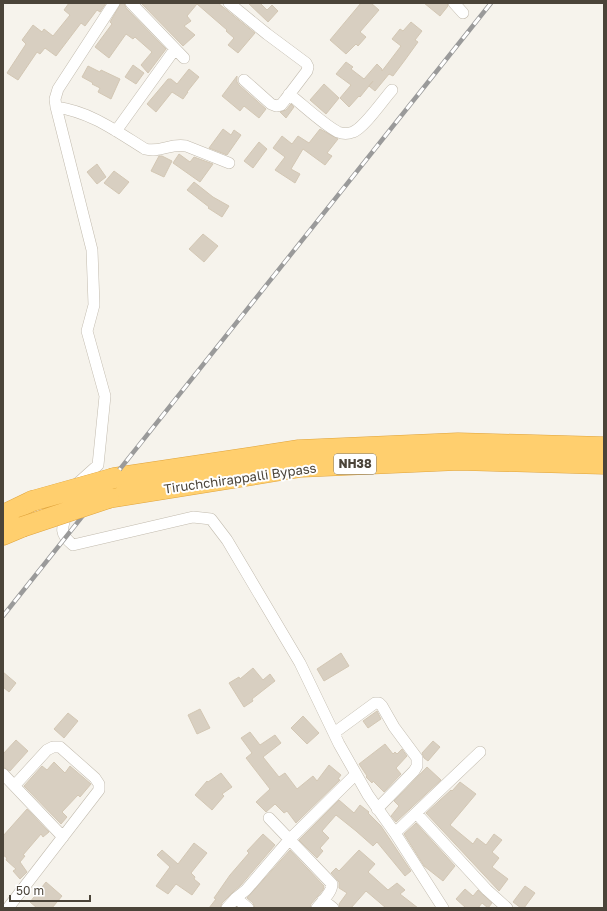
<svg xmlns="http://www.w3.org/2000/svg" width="607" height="911" font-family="'Golos Text',sans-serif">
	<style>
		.building { fill: #d8cfc1; stroke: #d3c7b4 }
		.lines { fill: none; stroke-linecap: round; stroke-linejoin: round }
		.street-casing { stroke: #c2bbae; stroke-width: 12 }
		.highway-casing { stroke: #e0a43c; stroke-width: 21 }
		.street { stroke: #fff; stroke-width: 11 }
		.highway { stroke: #ffcf6e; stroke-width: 20 }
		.rail-casing { stroke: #9a9a9a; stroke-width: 4.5 }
		.rail { stroke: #fff; stroke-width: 3; stroke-dasharray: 9; stroke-linecap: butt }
		.highway-bridge-casing { stroke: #e0a43c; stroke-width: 21; stroke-linecap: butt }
		.highway-bridge { stroke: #ffcf6e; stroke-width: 20 }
		.labels { text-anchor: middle; stroke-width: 4; stroke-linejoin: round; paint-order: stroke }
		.shield { fill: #fff; stroke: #817c74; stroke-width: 1 }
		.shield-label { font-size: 12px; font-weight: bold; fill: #4b4439 }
		.street-label { font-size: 13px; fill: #4b4439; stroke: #fff }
	</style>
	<rect width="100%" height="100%" fill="#f6f3ec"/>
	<!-- building -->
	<path class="building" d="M 69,3 L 106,3 L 100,12 L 97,10 L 85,26 L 81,23 L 56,56 L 45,48 L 40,54 L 37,52 L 18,80 L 7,73 L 26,44 L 22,40 L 33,25 L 42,32 L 44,29 L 53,36 L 70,15 L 64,10 Z
		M 121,3 L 124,3 L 126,8 L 166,49 L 148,73 L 141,65 L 152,52 L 135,37 L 133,39 L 126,34 L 109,58 L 95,47 L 112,24 L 110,22 Z
		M 141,3 L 218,3 L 255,33 L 238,53 L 228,45 L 234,38 L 226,31 L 227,30 L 197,4 L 187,16 L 191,21 L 184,26 L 195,35 L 183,46 Z
		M 248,3 L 260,3 L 267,10 L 272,5 L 278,11 L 268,22 Z
		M 361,3 L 371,3 L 379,10 L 360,32 L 366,37 L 358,46 L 356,44 L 346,54 L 330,40 Z
		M 424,3 L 447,3 L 448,6 L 440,16 Z
		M 411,22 L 422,31 L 415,40 L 418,42 L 405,60 L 393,76 L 389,74 L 375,91 L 369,86 L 373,81 L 360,97 L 359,96 L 349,107 L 340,98 L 351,85 L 336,74 L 346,62 L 353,67 L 351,69 L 364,79 L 377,64 L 382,69 L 382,71 L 401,46 L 392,39 L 400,29 L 403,31 Z
		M 133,65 L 144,73 L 136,84 L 125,77 Z
		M 88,66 L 100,72 L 101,70 L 120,79 L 111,99 L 98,92 L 100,88 L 92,84 L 93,83 L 82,77 Z
		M 189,69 L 199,77 L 187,92 L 188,92 L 183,99 L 172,92 L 156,112 L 147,104 L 168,79 L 171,79 L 177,84 Z
		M 237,76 L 237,82 L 239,85 L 266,109 L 259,118 L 244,106 L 240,111 L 222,96 Z
		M 324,84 L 339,98 L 326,114 L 310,100 Z
		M 291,104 L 294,107 L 286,118 L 280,112 L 286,110 Z
		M 223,129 L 231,135 L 234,130 L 241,135 L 227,155 L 209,148 Z
		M 320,129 L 338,139 L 327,153 L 332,156 L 325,165 L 303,149 L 291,169 L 300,174 L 295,183 L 275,170 L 285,157 L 273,148 L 282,136 L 292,144 L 298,136 L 309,143 Z
		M 259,142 L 267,149 L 253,168 L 244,161 Z
		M 179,154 L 190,162 L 194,157 L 213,164 L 200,182 L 173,163 Z
		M 159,156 L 162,156 L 172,161 L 164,177 L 151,171 Z
		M 97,164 L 106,177 L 97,184 L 87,172 Z
		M 114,171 L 129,182 L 119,194 L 104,183 Z
		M 194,182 L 213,197 L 229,206 L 222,217 L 208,208 L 209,207 L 187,190 Z
		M 203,234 L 218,246 L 204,262 L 189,249 Z
		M 341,653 L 349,666 L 324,681 L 317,669 Z
		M 253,668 L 263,680 L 270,674 L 275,681 L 252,699 L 253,701 L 244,707 L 229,683 L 239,677 L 240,679 Z
		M 3,672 L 16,683 L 9,692 L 3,687 Z
		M 200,709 L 210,728 L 197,734 L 188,715 Z
		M 377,711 L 381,719 L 368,728 L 363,721 Z
		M 68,713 L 78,721 L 64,738 L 54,729 Z
		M 303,716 L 319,733 L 307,744 L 291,728 Z
		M 250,732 L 260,745 L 275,735 L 281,743 L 263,757 L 279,777 L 285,773 L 297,789 L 313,776 L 317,781 L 329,765 L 341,775 L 338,779 L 340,780 L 296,823 L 287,811 L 284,813 L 275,804 L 266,812 L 256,802 L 270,789 L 246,758 L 252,753 L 241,738 Z
		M 16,740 L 28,751 L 10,771 L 3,767 L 3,754 Z
		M 433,741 L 440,747 L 428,761 L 424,758 L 422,753 Z
		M 385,744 L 393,754 L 395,752 L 397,754 L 402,749 L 407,756 L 396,768 L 401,774 L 384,792 L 373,781 L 372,783 L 366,777 L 367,776 L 359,764 Z
		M 54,762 L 65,773 L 70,766 L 91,784 L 80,797 L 78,795 L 62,812 L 67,817 L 61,824 L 24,786 L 42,766 L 47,770 Z
		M 427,767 L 441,780 L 396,822 L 391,816 L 399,806 L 394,801 Z
		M 221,773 L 232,787 L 222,794 L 224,796 L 212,810 L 195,795 L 207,781 L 208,782 Z
		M 460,782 L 476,794 L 450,825 L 473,844 L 477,838 L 486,845 L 494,834 L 502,840 L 492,852 L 499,858 L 492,867 L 508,879 L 499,891 L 426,813 L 451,790 L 452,791 Z
		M 339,800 L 354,813 L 360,805 L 369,812 L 368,813 L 381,826 L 411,871 L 405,876 L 377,842 L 373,846 L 356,831 L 336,815 L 322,831 L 329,838 L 320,848 L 323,851 L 317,858 L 299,840 Z
		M 27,809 L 49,832 L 43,837 L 41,834 L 23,855 L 25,856 L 20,862 L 27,872 L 20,879 L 13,871 L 16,869 L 6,860 L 7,858 L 3,855 L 3,836 Z
		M 416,823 L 455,866 L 443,881 L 424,866 L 404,834 Z
		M 263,834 L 275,845 L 241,885 L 232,893 L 222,903 L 220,908 L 209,908 L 216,899 L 214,898 L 230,875 L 249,853 L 247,851 Z
		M 194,843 L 207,853 L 191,873 L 195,877 L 194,879 L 200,884 L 192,895 L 176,884 L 168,894 L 156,886 L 170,867 L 157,855 L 162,850 L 178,864 Z
		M 290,850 L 324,886 L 323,890 L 311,904 L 310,908 L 255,908 L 253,903 L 247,898 Z
		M 359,850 L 375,864 L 368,872 L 388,890 L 397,883 L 405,890 L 400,894 L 418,908 L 386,908 L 366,891 L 351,908 L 340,908 L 339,904 L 347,893 L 339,888 L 339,882 L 331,873 L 336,868 L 339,871 Z
		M 46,882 L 62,896 L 52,908 L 37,908 L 30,902 Z
		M 525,886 L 535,893 L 524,908 L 521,908 L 513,902 Z
		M 465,889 L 473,896 L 478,890 L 492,903 L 488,908 L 482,903 L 478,908 L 466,908 L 456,899 Z"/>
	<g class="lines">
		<!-- street casing -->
		<g class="street-casing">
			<path id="street" d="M 131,3 L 184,58
				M 229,3 L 267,34 L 306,63 L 308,67 L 307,71 L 285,100 L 281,105 L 276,106 L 271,104 L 244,80
				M 454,3 L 463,13
				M 289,94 C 303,105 324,125 338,132 C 343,134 348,134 353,132 C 364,128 383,100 392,90
				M 56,107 C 91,112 116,131 145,149 C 160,153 170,143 186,146 L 229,163
				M 116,131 L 175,49
				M 77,485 L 78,483 L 98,465 L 105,396 L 87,331 L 94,305 L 92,250 L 56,107 L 55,99 L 58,89 L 114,3
				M 68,511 C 62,527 58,533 73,545 L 193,517 L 211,519 L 227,540 L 300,663 L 339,744 L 368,795 L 395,833 L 443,908
				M 334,733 L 375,703 L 379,703 L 382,706 L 394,727 L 417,758 L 417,766 L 414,771 L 377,809
				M 3,774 L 63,837
				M 416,813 L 487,890 L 507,908
				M 269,818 L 332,884 C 332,893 322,901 317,908
				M 395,833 L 480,752
				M 236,898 L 248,908
				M 323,900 L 333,908
				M 8,908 L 99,790 L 99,784 L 95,778 L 60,747 L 53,747 L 47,750 L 15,785
				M 227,908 L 236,898 L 246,890 L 289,840 L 356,774"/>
		</g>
		<!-- highway casing -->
		<g class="highway-casing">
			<path id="highway" d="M 114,478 L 299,450 L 458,443 L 604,447
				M 109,498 L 301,467 L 459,460 L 604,464
				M 3,515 L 32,501
				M 3,535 L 22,527"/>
		</g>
		<!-- street -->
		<use href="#street" class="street"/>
		<!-- highway -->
		<use href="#highway" class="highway"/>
		<!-- rail casing -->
		<g class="rail-casing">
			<path id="rail" d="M 3,616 L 491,3"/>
		</g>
		<!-- rail -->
		<use href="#rail" class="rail"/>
		<!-- highway-bridge casing -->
		<g class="highway-bridge-casing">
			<path id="highway-bridge" d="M 32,501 L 114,478
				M 22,527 L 109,498"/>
		</g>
		<!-- highway-bridge -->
		<use href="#highway-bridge" class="highway-bridge"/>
	</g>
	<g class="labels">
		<!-- shield labels -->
		<rect class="shield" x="334" y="454" width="42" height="20" rx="3"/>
		<g class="shield-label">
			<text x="355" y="468">NH38</text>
		</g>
		<!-- street labels -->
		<g class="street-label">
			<text transform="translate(240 478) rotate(-8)" y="5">Tiruchchirappalli Bypass</text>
		</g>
	</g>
	<!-- border -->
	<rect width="607" height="911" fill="none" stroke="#4b4439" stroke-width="8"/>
	<!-- scale -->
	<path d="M10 895v6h80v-6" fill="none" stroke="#4b4439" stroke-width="2"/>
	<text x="16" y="895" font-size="12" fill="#4b4439" stroke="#ffffff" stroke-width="3" paint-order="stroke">50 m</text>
</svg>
